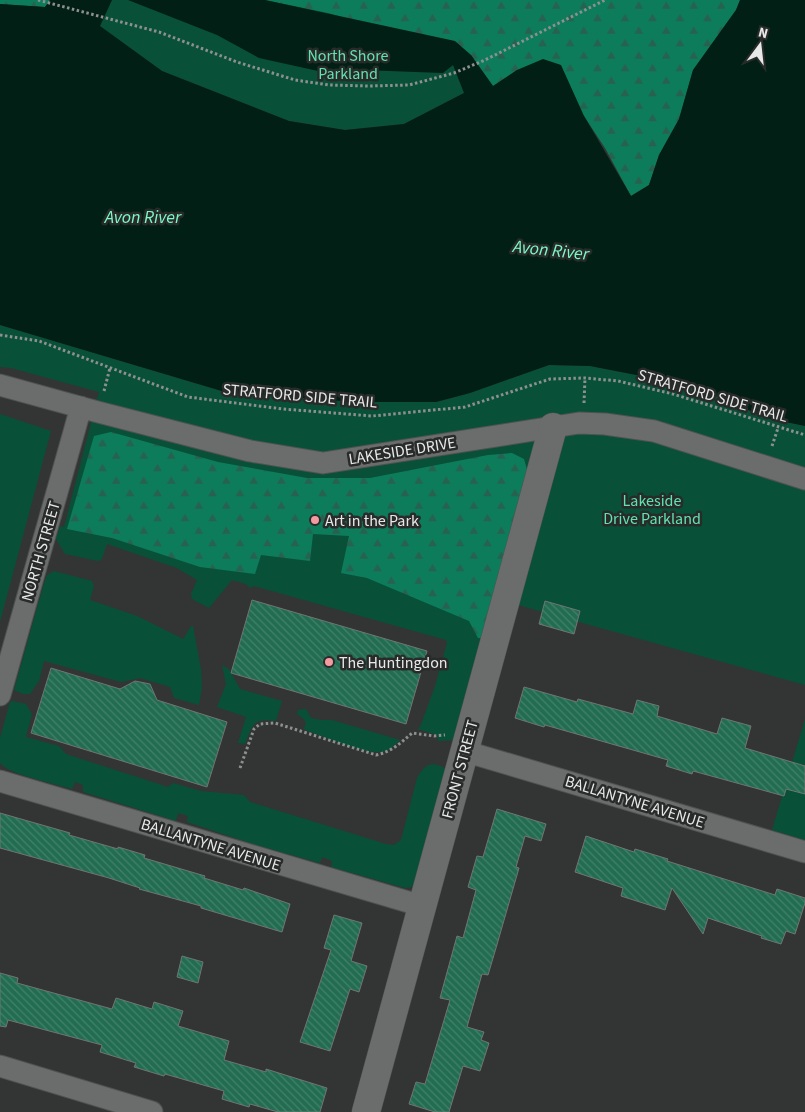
<svg xmlns="http://www.w3.org/2000/svg" width="805" height="1112" font-family="'Source Sans 3',sans-serif">
	<style>
		.green { fill: #095039 }
		.forest { fill: url(#forest-firs) }
		.water { fill: #011f14 }
		.building { fill: url(#building-back-hatch); stroke: #717573 }
		.lines { fill: none; stroke-linecap: round; stroke-linejoin: round }
		.street-casing { stroke: #4f5251; stroke-width: 23 }
		.secondary-casing { stroke: #4f5251; stroke-width: 29 }
		.path { stroke: #8e908f; stroke-width: 3; stroke-dasharray: 2.5 2.5; stroke-linecap: butt }
		.street { stroke: #6a6d6b; stroke-width: 21 }
		.secondary { stroke: #6a6d6b; stroke-width: 28 }
		.poi-dot { fill: #f49aa1; stroke: #292b2a; stroke-width: 2 }
		.labels { text-anchor: middle; stroke-width: 5; stroke-linejoin: round; paint-order: stroke }
		.park-label { font-size: 16px; fill: #61e3b1; stroke: #292b2a }
		.street-label { font-size: 16px; fill: #e7e9e8; stroke: #292b2a }
		.poi-label { font-size: 16px; fill: #e7e9e8; stroke: #292b2a; text-anchor: start }
		.water-label { font-size: 18px; font-style: italic; fill: #79fac7; stroke: #292b2a }
	</style>
	<defs>
		<pattern id="forest-firs" width="22" height="20" patternUnits="userSpaceOnUse" patternTransform="scale(1.25)"><rect width="22" height="20" fill="#0c7c5a"/><path d="M5 1l3.5 6h-7zM16 11l3.5 6h-7z" fill="#286150"/></pattern>
		<pattern id="building-back-hatch" width="6" height="6" patternUnits="userSpaceOnUse" patternTransform="scale(1.25)"><rect width="6" height="6" fill="#226c51"/><path d="M-1 5l2 2M0 0l6 6M5-1l2 2" fill="none" stroke="#42816a"/></pattern>
	</defs>
	<rect width="100%" height="100%" fill="#323534"/>
	<!-- green -->
	<path class="green" d="M 0,0 L 740,0 L 736,10 L 693,70 L 679,119 L 659,155 L 605,148 L 584,116 L 493,86 L 464,93 L 404,124 L 345,130 L 289,121 L 162,71 L 98,25 L 45,7 L 0,4 Z
		M 0,325 L 225,392 L 355,402 L 436,402 L 470,393 L 549,365 L 590,366 L 693,386 L 767,418 L 805,426 L 805,685 L 493,598 L 456,740 L 438,741 L 437,735 L 417,729 L 420,727 L 435,686 L 447,643 L 446,640 L 254,586 L 250,588 L 246,584 L 232,580 L 209,608 L 192,599 L 191,594 L 197,580 L 177,568 L 107,544 L 102,559 L 98,561 L 65,554 L 56,539 L 60,526 L 64,527 L 99,392 L 11,368 L 0,367 Z
		M 0,414 L 51,431 L 0,622 Z
		M 54,571 L 92,581 L 94,586 L 90,600 L 137,616 L 183,639 L 191,626 L 193,626 L 201,669 L 202,687 L 199,705 L 174,698 L 170,687 L 140,678 L 121,682 L 44,661 L 39,681 L 30,694 L 23,694 L 14,690 L 44,583 L 47,575 Z
		M 222,665 L 229,669 L 240,689 L 282,701 L 276,721 C 252,718 253,725 245,744 L 238,743 L 246,717 L 217,707 L 226,684 Z
		M 13,701 L 26,704 L 32,714 L 26,737 L 59,746 L 66,754 L 168,787 L 173,783 L 201,791 L 244,795 L 250,802 L 386,844 L 394,845 L 401,840 L 417,778 C 427,760 434,762 450,771 L 418,882 L 412,887 L 405,888 L 331,867 L 332,861 L 322,857 L 320,863 L 256,845 L 187,822 L 188,816 L 178,813 L 176,821 L 83,792 L 83,785 L 75,782 L 72,789 C 57,784 7,774 0,763 L 0,738 L 10,702 Z
		M 306,709 L 311,718 L 321,720 L 332,720 L 400,740 C 394,746 389,752 380,752 C 365,754 319,735 303,729 L 306,724 L 304,719 L 297,714 L 298,710 Z
		M 805,719 L 805,840 L 772,830 Z"/>
	<!-- forest -->
	<path class="forest" d="M 0,0 L 50,0 L 45,7 L 0,4 Z
		M 265,0 L 740,0 L 736,10 L 693,70 L 679,119 L 659,155 L 649,185 L 631,196 L 605,148 L 584,116 L 517,70 L 493,86 L 471,55 L 328,13 Z
		M 111,432 L 218,462 L 307,478 L 370,478 L 488,455 L 512,453 L 524,459 L 528,473 L 485,638 L 478,638 L 469,621 L 367,578 L 341,573 L 349,536 L 313,534 L 310,561 L 261,555 L 255,574 L 200,567 L 112,538 L 67,529 L 94,436 Z"/>
	<!-- water -->
	<path class="water" d="M 50,0 L 112,0 L 100,26 L 162,71 L 289,121 L 345,130 L 404,124 L 464,93 L 453,65 L 443,73 L 362,70 L 318,71 L 259,58 L 217,35 L 128,0 L 265,0 L 455,41 L 471,55 L 493,86 L 517,70 L 543,59 L 561,65 L 584,116 L 631,196 L 649,185 L 659,155 L 679,119 L 693,70 L 736,10 L 740,0 L 805,0 L 805,426 L 767,418 L 693,386 L 590,366 L 549,365 L 470,393 L 436,402 L 355,402 L 225,392 L 0,325 L 0,4 L 45,7 Z"/>
	<!-- building -->
	<path class="building" d="M 252,600 L 427,651 L 406,724 L 231,673 Z
		M 545,601 L 580,611 L 574,634 L 539,624 Z
		M 51,668 L 120,689 L 135,681 L 150,684 L 157,700 L 227,722 L 207,787 L 31,733 Z
		M 524,687 L 577,702 L 578,699 L 633,714 L 637,700 L 659,706 L 657,716 L 717,734 L 722,718 L 751,726 L 745,748 L 805,766 L 805,794 L 786,789 L 784,796 L 693,771 L 692,774 L 666,766 L 668,760 L 545,725 L 544,727 L 515,718 Z
		M 497,809 L 546,824 L 541,841 L 525,836 L 516,867 L 519,868 L 496,948 L 488,975 L 482,974 L 467,1027 L 484,1032 L 481,1040 L 489,1043 L 480,1071 L 463,1066 L 449,1112 L 435,1112 L 409,1104 L 416,1082 L 425,1084 L 450,1000 L 440,998 L 457,936 L 463,938 L 476,890 L 468,887 L 477,856 L 483,857 Z
		M 0,813 L 70,833 L 69,835 L 118,849 L 118,847 L 145,855 L 144,858 L 205,876 L 204,878 L 243,890 L 244,888 L 290,904 L 282,932 L 201,908 L 201,906 L 139,889 L 140,888 L 109,878 L 0,848 Z
		M 586,836 L 634,852 L 635,849 L 668,859 L 667,861 L 775,895 L 777,889 L 805,898 L 805,903 L 795,934 L 786,931 L 781,944 L 761,938 L 762,936 L 708,918 L 703,934 L 672,888 L 665,910 L 621,896 L 623,888 L 575,872 Z
		M 334,915 L 362,923 L 351,961 L 367,966 L 359,992 L 350,989 L 330,1051 L 300,1042 L 331,950 L 324,948 Z
		M 182,956 L 203,962 L 198,983 L 177,977 Z
		M 0,973 L 18,978 L 17,983 L 112,1009 L 116,998 L 152,1009 L 154,1002 L 183,1011 L 178,1026 L 229,1041 L 224,1060 L 266,1072 L 266,1069 L 327,1088 L 320,1112 L 278,1112 L 250,1104 L 249,1107 L 222,1099 L 224,1091 L 165,1074 L 164,1076 L 134,1067 L 136,1063 L 100,1052 L 102,1045 L 8,1020 L 6,1027 L 0,1026 Z"/>
	<g class="lines">
		<!-- street casing -->
		<g class="street-casing">
			<path id="street" d="M 0,385 L 98,412 L 250,451 L 323,463 L 579,423 L 605,424 L 654,431 L 805,479
				M 0,695 L 81,407
				M 464,751 L 805,852
				M 0,781 L 422,906
				M 0,1066 L 152,1112"/>
		</g>
		<!-- secondary casing -->
		<g class="secondary-casing">
			<path id="secondary" d="M 366,1112 L 553,427"/>
		</g>
		<!-- path -->
		<path class="path" d="M 38,0 L 159,32 L 237,62 L 295,80 L 329,85 L 370,86 L 409,85 L 454,73 L 485,60 L 605,0
			M 0,335 L 39,341 L 188,397 L 283,409 L 372,416 L 465,407 L 550,379 L 585,378 L 618,381 L 673,394 L 805,435
			M 104,391 L 110,368
			M 584,403 L 585,378
			M 772,446 L 778,428
			M 240,768 L 254,729 L 260,724 L 275,723 L 376,755 C 391,752 401,743 412,733 L 434,736 L 445,735"/>
		<!-- street -->
		<use href="#street" class="street"/>
		<!-- secondary -->
		<use href="#secondary" class="secondary"/>
	</g>
	<!-- markers -->
	<g class="poi-dot">
		<circle cx="315" cy="520" r="5"/>
		<circle cx="329" cy="662" r="5"/>
	</g>
	<g class="labels">
		<!-- park labels -->
		<g class="park-label">
			<text x="348" y="61">North Shore<tspan x="348" dy="18">Parkland</tspan></text>
			<text x="652" y="506">Lakeside<tspan x="652" dy="18">Drive Parkland</tspan></text>
		</g>
		<!-- street labels -->
		<g class="street-label">
			<text transform="translate(300 395) rotate(5)" y="6">STRATFORD SIDE TRAIL</text>
			<text transform="translate(713 395) rotate(16)" y="6">STRATFORD SIDE TRAIL</text>
			<text transform="translate(402 450) rotate(-9)" y="6">LAKESIDE DRIVE</text>
			<text transform="translate(40 551) rotate(-74)" y="6">NORTH STREET</text>
			<text transform="translate(459 769) rotate(-75)" y="6">FRONT STREET</text>
			<text transform="translate(635 801) rotate(17)" y="6">BALLANTYNE AVENUE</text>
			<text transform="translate(211 844) rotate(17)" y="6">BALLANTYNE AVENUE</text>
		</g>
		<!-- poi labels -->
		<g class="poi-label">
			<text x="325" y="526">Art in the Park</text>
			<text x="339" y="668">The Huntingdon</text>
		</g>
		<!-- water labels -->
		<g class="water-label">
			<text x="143" y="223">Avon River</text>
			<text transform="translate(551 250) rotate(6)" y="6">Avon River</text>
		</g>
	</g>
	<!-- north arrow -->
	<g transform="translate(760 45) rotate(15)" stroke="#292b2a" stroke-width="4" paint-order="stroke">
	<path d="M0-4L9 19L0 12L-9 19Z" fill="#e7e9e8"/>
	<text y="-8" font-size="14" font-weight="bold" text-anchor="middle" fill="#e7e9e8">N</text>
	</g>
</svg>
